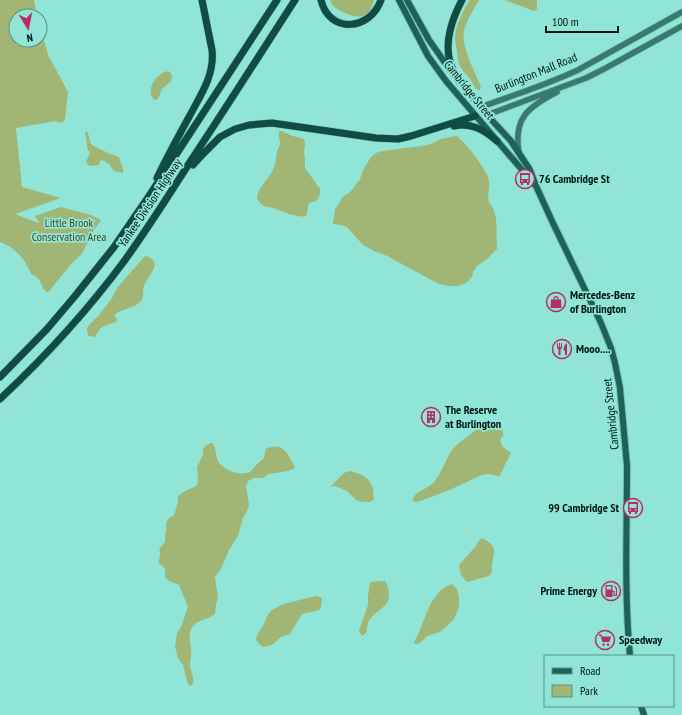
<svg xmlns="http://www.w3.org/2000/svg" width="682" height="715" font-family="'PT Sans Narrow',sans-serif">
	<style>
		.green { fill: #a1b675 }
		.lines { fill: none; stroke-linecap: round; stroke-linejoin: round }
		.secondary-casing { stroke: #76c0b4; stroke-width: 7 }
		.primary-casing { stroke: #76c0b4; stroke-width: 8 }
		.highway-casing { stroke: #76c0b4; stroke-width: 8 }
		.secondary { stroke: #39796f; stroke-width: 5.5 }
		.primary { stroke: #1d6158; stroke-width: 6 }
		.highway { stroke: #104b44; stroke-width: 7 }
		.labels { text-anchor: middle; stroke-width: 3.5; stroke-linejoin: round; paint-order: stroke }
		.street-label { font-size: 12px; fill: #001713; stroke: #90e5d7 }
		.poi-label { font-size: 12px; font-weight: bold; fill: #001713; stroke: #90e5d7; text-anchor: start }
		.park-label { font-size: 12px; fill: #404e1a; stroke: #90e5d7 }
	</style>
	<rect width="100%" height="100%" fill="#90e5d7"/>
	<!-- green -->
	<path class="green" d="M 0,0 L 34,0 L 37,16 L 16,16 L 16,40 L 40,40 L 40,26 L 48,55 L 68,92 L 65,119 L 64,120 L 63,122 L 61,123 L 56,121 L 16,128 L 22,187 L 61,198 L 15,214 L 38,223 L 39,222 L 35,216 L 61,207 L 91,215 L 101,220 L 88,239 L 88,243 L 86,245 L 82,254 L 71,264 L 51,289 L 49,292 L 47,292 C 38,285 44,279 31,274 C 26,260 15,247 0,242 Z
		M 330,0 L 374,0 C 370,18 359,20 343,12 C 337,9 332,7 330,0 Z
		M 470,0 L 479,0 C 474,9 466,21 464,31 C 461,48 475,71 481,87 L 480,90 L 478,90 C 473,86 473,82 469,78 C 466,74 463,72 461,68 C 458,64 458,58 457,53 C 457,48 455,43 455,38 C 455,26 464,9 470,0 Z
		M 505,0 L 537,0 L 537,9 L 534,11 Z
		M 168,71 L 171,73 L 172,77 L 171,81 L 162,89 L 158,99 L 155,100 L 153,99 C 146,88 156,74 168,71 Z
		M 86,131 C 91,136 88,141 92,145 L 110,154 L 114,155 L 119,157 L 123,169 L 123,173 L 114,171 L 109,164 L 102,160 L 100,161 L 99,165 L 91,166 L 88,165 L 86,161 L 90,153 C 85,146 88,141 85,133 Z
		M 279,131 L 282,131 L 293,136 L 304,139 L 305,144 L 304,152 L 305,160 L 305,168 L 320,189 C 321,193 319,198 316,201 L 309,203 C 307,207 308,212 306,216 C 299,218 283,212 276,209 C 272,207 268,208 264,206 C 261,204 257,201 257,197 C 258,187 271,177 274,167 C 276,163 276,157 277,152 C 277,149 280,147 280,143 C 280,139 278,136 279,131 Z
		M 456,136 C 466,142 486,169 489,180 C 490,187 487,196 489,202 C 490,205 493,207 494,210 C 498,222 496,236 497,249 L 486,260 L 477,266 L 473,272 L 472,277 L 466,283 L 458,286 L 449,286 L 439,284 L 387,256 L 374,251 L 363,245 L 347,227 L 341,225 L 333,224 L 335,209 L 338,205 L 343,196 L 348,194 L 352,190 L 360,179 L 363,170 L 371,157 L 376,153 L 382,151 L 428,145 L 441,139 Z
		M 146,256 C 165,262 148,275 144,286 C 142,292 145,299 139,303 C 132,309 121,309 114,315 L 117,319 L 116,322 L 104,326 L 99,330 L 95,337 L 89,336 L 87,332 L 87,329 L 88,326 L 99,315 L 112,298 L 117,288 L 144,257 Z
		M 487,424 L 503,431 L 503,436 L 500,440 L 502,446 L 511,453 L 499,477 C 483,469 472,481 458,486 C 446,492 433,496 420,501 L 415,502 L 413,501 C 413,491 427,490 433,483 C 440,476 445,462 450,453 C 456,443 477,429 487,424 Z
		M 210,443 L 212,443 C 217,448 215,455 218,461 C 219,464 223,466 225,468 C 233,473 240,475 250,472 L 257,464 L 264,458 L 266,449 C 283,441 288,454 295,468 L 288,471 L 268,474 L 263,478 L 254,478 L 248,481 L 246,486 L 249,505 L 247,511 L 243,518 L 238,536 L 229,550 L 221,569 L 215,577 L 218,598 L 216,604 L 215,614 C 209,619 198,620 193,626 C 187,634 191,643 191,651 C 192,655 190,660 190,664 C 190,672 196,678 192,685 L 190,686 L 187,682 L 183,665 L 178,658 L 175,647 L 177,633 L 181,627 L 188,607 L 179,585 L 177,584 L 169,581 L 165,577 L 165,568 C 156,562 159,563 160,554 C 160,552 159,550 160,548 L 165,542 L 165,534 L 166,532 L 166,523 L 168,519 L 174,515 L 178,502 L 178,496 L 185,491 L 194,487 L 197,485 L 198,482 L 197,467 L 203,455 L 203,448 Z
		M 349,471 C 358,473 369,476 372,486 C 374,490 373,495 374,499 L 370,502 L 362,502 L 356,500 L 347,491 L 335,486 L 330,487 L 344,473 Z
		M 481,538 C 503,547 490,556 492,572 L 489,576 L 467,582 L 461,575 L 459,565 L 475,547 Z
		M 381,581 L 385,581 C 388,586 389,590 389,596 C 388,609 372,612 368,623 C 367,626 367,630 366,633 L 362,636 L 359,631 L 368,605 L 368,596 L 370,582 Z
		M 452,584 L 457,589 L 459,597 L 459,607 L 457,612 L 454,619 L 445,628 L 440,632 L 427,636 L 421,642 L 418,644 L 415,644 L 414,642 C 426,622 428,592 452,584 Z
		M 316,596 L 322,598 L 321,607 L 319,610 L 302,614 L 290,634 L 281,637 L 272,645 L 263,647 L 259,644 L 256,640 L 257,635 L 265,622 L 267,616 L 272,610 L 283,604 Z"/>
	<g class="lines">
		<!-- secondary casing -->
		<g class="secondary-casing">
			<path id="secondary" d="M 481,107 C 514,95 546,85 578,70 L 682,12
				M 487,115 L 586,78 L 604,69 L 682,26
				M 519,153 C 513,118 528,107 557,92"/>
		</g>
		<!-- primary casing -->
		<g class="primary-casing">
			<path id="primary" d="M 399,0 L 428,56 L 446,81 L 535,185
				M 407,0 L 429,40 L 448,67 L 487,115 L 511,141 L 530,170 L 536,186 L 552,221 L 601,323 L 611,348 L 615,363 L 620,388 L 627,466 C 627,529 624,593 630,656
				M 641,706 L 644,715"/>
		</g>
		<!-- highway casing -->
		<g class="highway-casing">
			<path id="highway" d="M 321,0 C 329,34 370,31 381,0
				M 459,81 C 457,77 454,74 453,70 C 442,47 451,21 462,0
				M 454,126 C 471,122 484,130 497,141
				M 193,165 L 204,153 L 220,137 L 235,129 L 249,125 L 272,123 L 376,138 L 398,139 L 411,136 L 475,116
				M 157,178 C 167,157 178,137 189,117 C 200,96 215,75 212,50 L 202,0
				M 0,377 L 47,329 L 75,296 L 114,247 L 149,196 L 277,0
				M 0,399 C 45,357 88,310 125,260 C 148,228 169,195 190,162 C 226,108 260,54 295,0"/>
		</g>
		<!-- secondary -->
		<use href="#secondary" class="secondary"/>
		<!-- primary -->
		<use href="#primary" class="primary"/>
		<!-- highway -->
		<use href="#highway" class="highway"/>
	</g>
	<!-- icons -->
	<defs>
		<g id="bus-ring" transform="scale(1)"><circle r="9.5" fill="#90e5d7" stroke="#b92d63" stroke-width="1.5"/><path d="M-5-6H5V4H4V6H2V4H-2V6H-4V4H-5ZM-3.5-4V0h7V-4ZM-3.5 1.2v1.5H-2V1.2ZM2 1.2v1.5H3.5V1.2Z" fill="#b92d63"/></g>
		<g id="shop-ring" transform="scale(1)"><circle r="9.5" fill="#90e5d7" stroke="#b92d63" stroke-width="1.5"/><path d="M-5-2.5h2.3a2.7 3.5 0 0 1 5.4 0H5L5.5 6h-11ZM-1.5-2.5h3a1.5 2.3 0 0 0-3 0Z" fill="#b92d63"/></g>
		<g id="restaurant-ring" transform="scale(1)"><circle r="9.5" fill="#90e5d7" stroke="#b92d63" stroke-width="1.5"/><path d="M-5-6h1v4h1v-4h1v4h1v-4h1v5L-1.5 .5V6h-2V.5L-5-1ZM5-6V6H3V1.5H1.5Q1.5-4 5-6Z" fill="#b92d63"/></g>
		<g id="building-ring" transform="scale(1)"><circle r="9.5" fill="#90e5d7" stroke="#b92d63" stroke-width="1.5"/><path d="M-4-6H4V6H1V3H-1V6H-4ZM-2.5-4.3h1.7v1.8h-1.7ZM.8-4.3h1.7v1.8H.8ZM-2.5-1h1.7V.8h-1.7ZM.8-1h1.7V.8H.8Z" fill="#b92d63"/></g>
		<g id="fuel-ring" transform="scale(1)"><circle r="9.5" fill="#90e5d7" stroke="#b92d63" stroke-width="1.5"/><path d="M-5.5-6h7V0h2V4h1.3V-2.5L3-4.5l.8-.8L6-3V5H2.5V1h-1V6h-7ZM-4.2-4.7v3.2H.2V-4.7Z" fill="#b92d63"/></g>
		<g id="supermarket-ring" transform="scale(1)"><circle r="9.5" fill="#90e5d7" stroke="#b92d63" stroke-width="1.5"/><path d="M-6-5.5h2.5l.6 2H6L4.5 2H-2.5L-4.4-4H-6ZM-1.5 3.2a1.3 1.3 0 1 0 .1 0ZM3 3.2a1.3 1.3 0 1 0 .1 0Z" fill="#b92d63"/></g>
	</defs>
	<g fill-rule="evenodd">
		<use href="#bus-ring" x="525" y="179"/>
		<use href="#shop-ring" x="556" y="302"/>
		<use href="#restaurant-ring" x="562" y="349"/>
		<use href="#building-ring" x="431" y="417"/>
		<use href="#bus-ring" x="633" y="508"/>
		<use href="#fuel-ring" x="611" y="591"/>
		<use href="#supermarket-ring" x="605" y="640"/>
	</g>
	<g class="labels">
		<!-- street labels -->
		<g class="street-label">
			<text transform="translate(536 73) rotate(-22)" y="4">Burlington Mall Road</text>
			<text transform="translate(469 90) rotate(51)" y="4">Cambridge Street</text>
			<text transform="translate(150 203) rotate(-56)" y="4">Yankee Division Highway</text>
			<text transform="translate(611 414) rotate(-96)" y="4">Cambridge Street</text>
		</g>
		<!-- poi labels -->
		<g class="poi-label">
			<text x="539" y="183">76 Cambridge St</text>
			<text x="570" y="299">Mercedes-Benz<tspan x="570" dy="14">of Burlington</tspan></text>
			<text x="576" y="353">Mooo....</text>
			<text x="445" y="414">The Reserve<tspan x="445" dy="14">at Burlington</tspan></text>
			<text x="619" y="512" text-anchor="end">99 Cambridge St</text>
			<text x="597" y="595" text-anchor="end">Prime Energy</text>
			<text x="619" y="644">Speedway</text>
		</g>
		<!-- park labels -->
		<g class="park-label">
			<text x="69" y="227">Little Brook<tspan x="69" dy="14">Conservation Area</tspan></text>
		</g>
	</g>
	<!-- legend -->
	<rect x="544" y="655" width="130" height="52" fill="#90e5d7" stroke="#569389"/>
	<rect x="552" y="668" width="20" height="6" fill="#1d6158" stroke="#569389"/>
	<text x="580" y="675" font-size="12" fill="#001713">Road</text>
	<rect x="552" y="685" width="20" height="12" fill="#a1b675" stroke="#569389"/>
	<text x="580" y="695" font-size="12" fill="#001713">Park</text>
	<!-- north arrow -->
	<g transform="translate(28 28) rotate(170)"><circle r="19" fill="#90e5d7" stroke="#569389"/>
	<path d="M0-3L7 15L0 10L-7 15Z" fill="#b92d63"/>
	<text y="-6" font-size="11" font-weight="bold" text-anchor="middle" fill="#001713">N</text>
	</g>
	<!-- scale -->
	<path d="M546 26v6h72v-6" fill="none" stroke="#001713" stroke-width="2"/>
	<text x="552" y="26" font-size="12" fill="#001713" stroke="#90e5d7" stroke-width="3" paint-order="stroke">100 m</text>
</svg>
